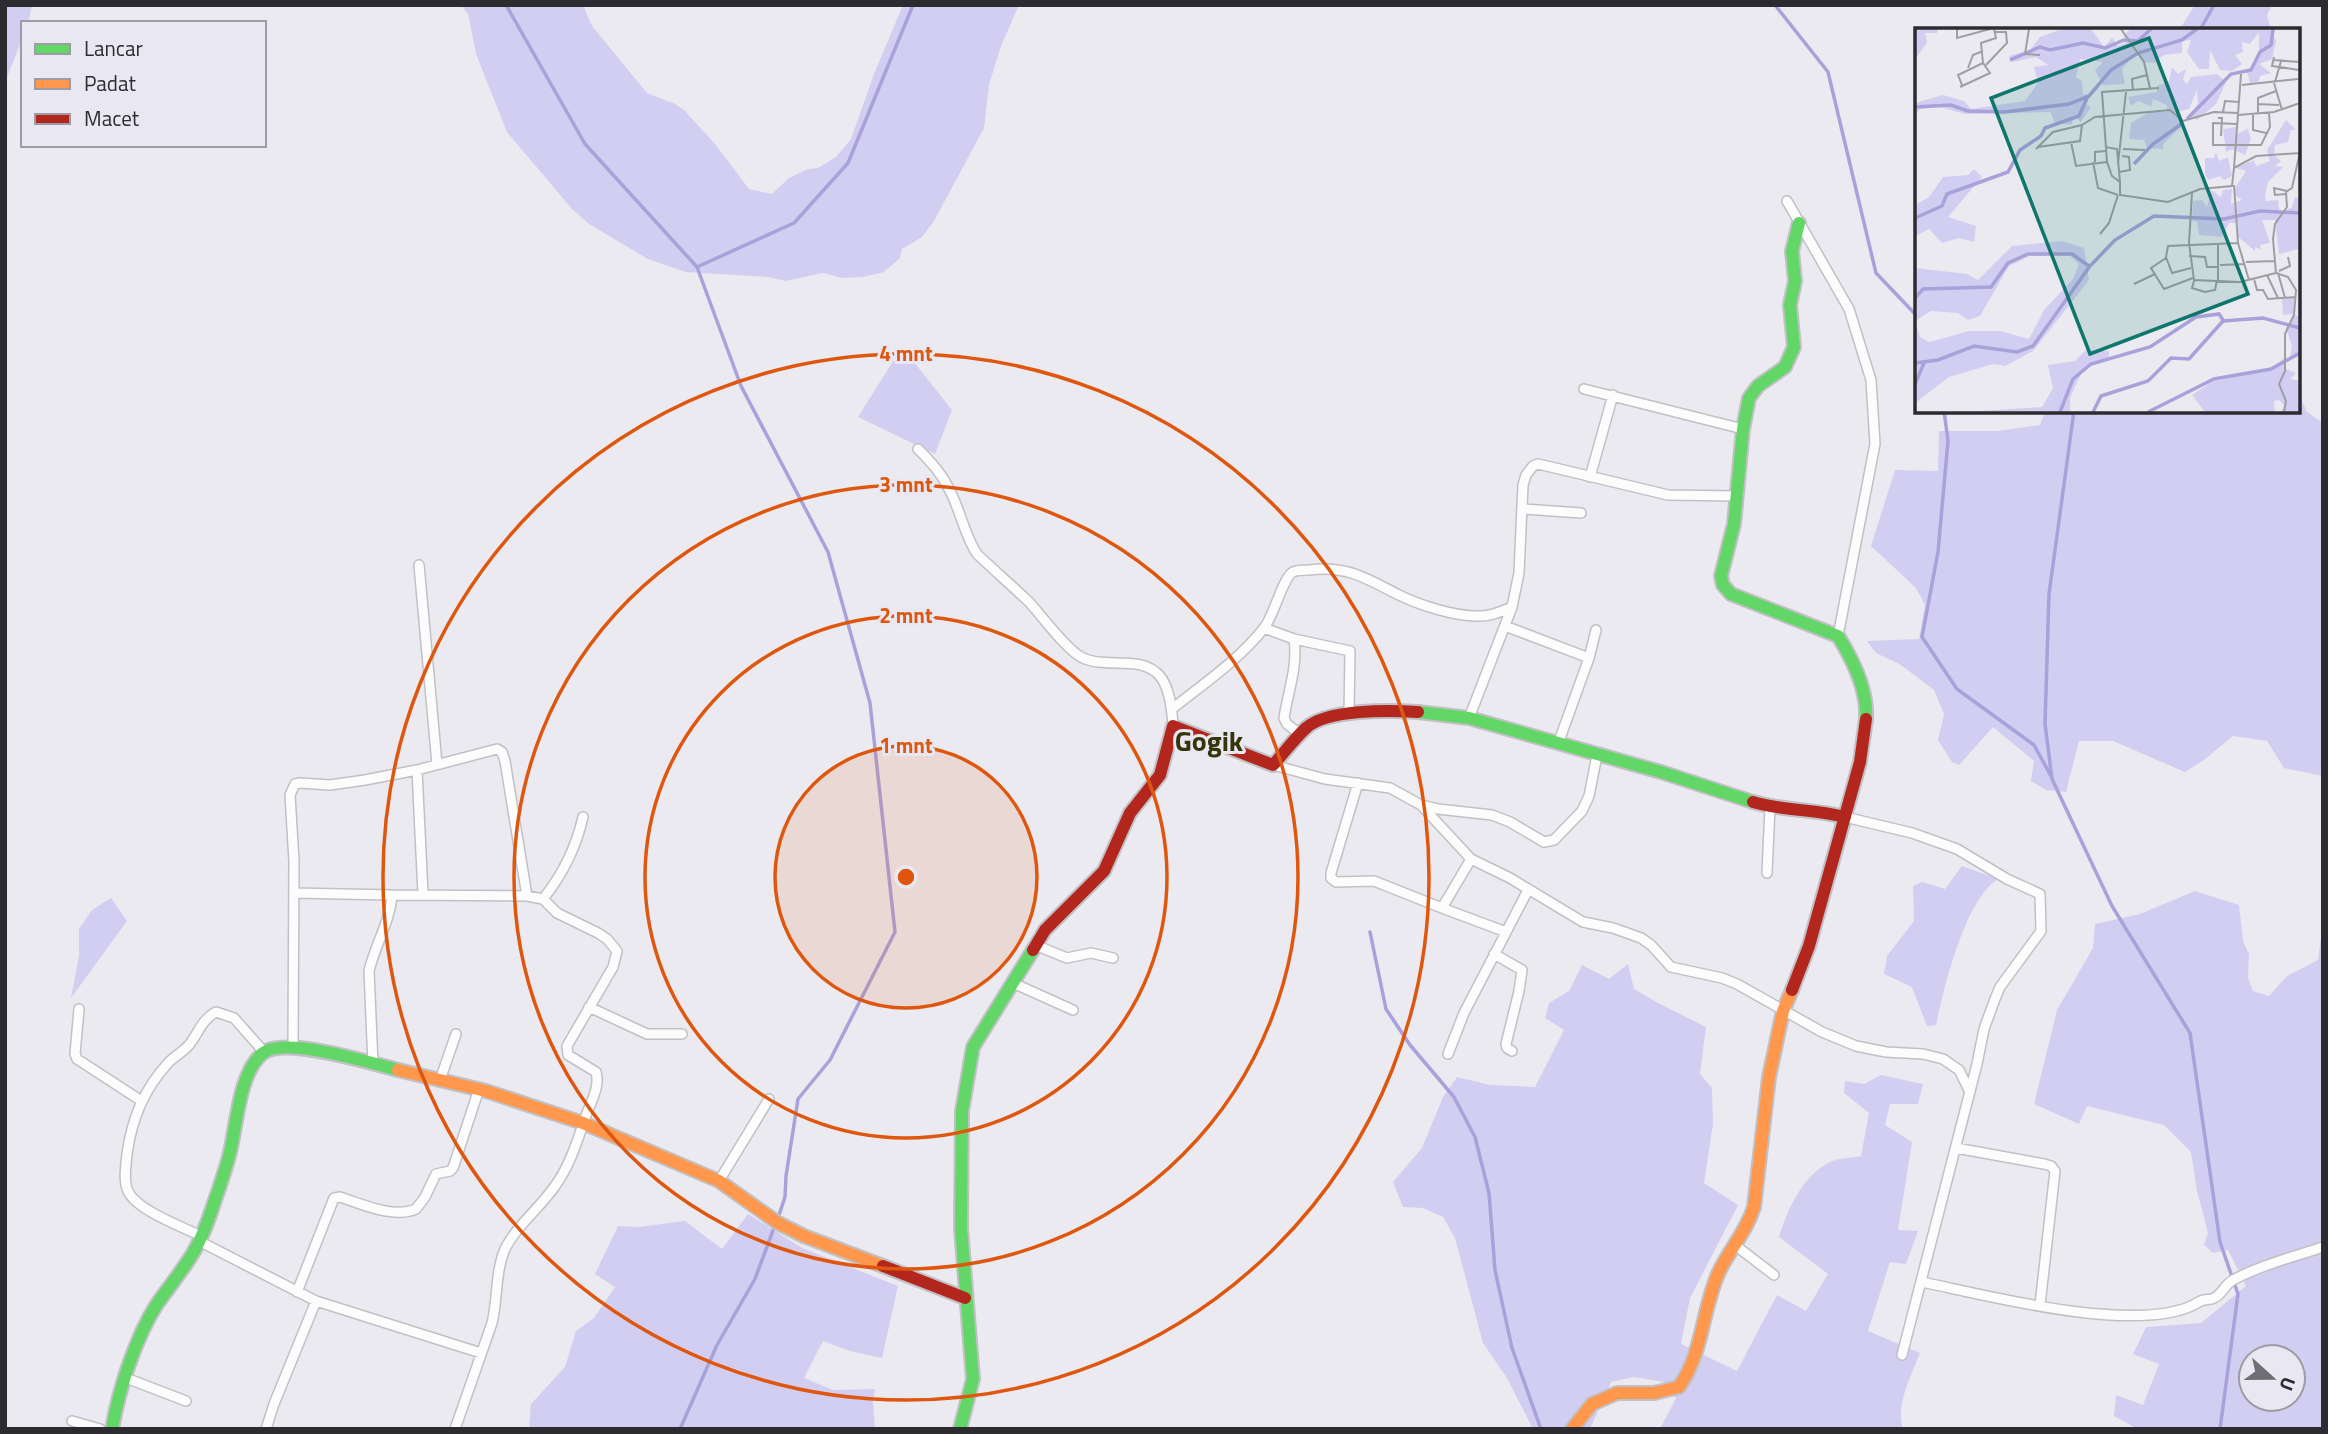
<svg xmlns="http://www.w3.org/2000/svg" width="2328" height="1434" font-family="'Titillium Web',sans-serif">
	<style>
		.green { fill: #d2cef1; fill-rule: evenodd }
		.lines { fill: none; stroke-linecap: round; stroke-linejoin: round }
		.stream { stroke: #a9a1da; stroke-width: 3.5 }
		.street-casing { stroke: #c1c1c5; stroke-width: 12 }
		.fast-casing { stroke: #c1c1c5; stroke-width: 16 }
		.slow-casing { stroke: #c1c1c5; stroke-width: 16 }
		.jam-casing { stroke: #c1c1c5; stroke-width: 16 }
		.street { stroke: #fcfcfd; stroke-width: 9 }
		.fast { stroke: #63d668; stroke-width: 12 }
		.slow { stroke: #ff974d; stroke-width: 12 }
		.jam { stroke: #b3261e; stroke-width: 12 }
		.ring { fill: none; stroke: #df570e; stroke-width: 3.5 }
		.labels { text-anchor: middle; stroke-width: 6; stroke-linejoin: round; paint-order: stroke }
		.quarter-label { font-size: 28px; font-weight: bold; fill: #35350b; stroke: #e9e8f2 }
		.inset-river { fill: none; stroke: #a9a1da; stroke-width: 3.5 }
		.inset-road { fill: none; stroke: #9f9ea3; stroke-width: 2 }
		.view { fill: #0f766e; fill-opacity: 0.15; stroke: #0f766e; stroke-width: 3.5 }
		.inset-edge { fill: none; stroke: #2c2b2f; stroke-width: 3.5 }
		.centre { fill: #df570e; stroke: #e9e8f2; stroke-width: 3.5 }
		.ring-label { font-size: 21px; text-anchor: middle; font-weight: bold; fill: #df570e; stroke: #e9e8f2; stroke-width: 6; stroke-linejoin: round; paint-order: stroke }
	</style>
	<rect width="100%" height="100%" fill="#ebeaf0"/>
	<!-- green -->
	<path class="green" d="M 5,5 L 32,5 L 28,23 L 23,23 L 23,37 L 5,82 Z
		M 461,5 L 583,5 L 592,26 L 647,93 L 675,104 L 684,110 L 715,144 L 749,189 L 772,194 L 789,178 L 808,169 L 818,168 L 836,157 L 851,139 L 874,74 L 903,5 L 1019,5 L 1001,46 L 989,85 L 984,128 L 934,221 L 922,237 L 902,249 L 900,258 L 884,272 L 863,277 L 842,278 L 823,273 L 786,281 L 768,277 L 686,272 L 648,259 L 589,224 L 572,209 L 507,132 L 476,54 L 468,14 Z
		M 2195,5 L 2272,5 L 2267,15 L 2271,30 L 2179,30 Z
		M 902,347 L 952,410 L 935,454 L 858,417 Z
		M 2298,392 L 2307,412 L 2323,423 L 2323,776 L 2284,768 L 2267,741 L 2233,736 L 2204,760 L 2185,772 L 2113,741 L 2079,741 L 2066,792 L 2046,790 L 2031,781 L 2034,761 L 1993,727 L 1959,765 L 1952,762 L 1938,740 L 1944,714 L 1934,690 L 1901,665 L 1876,653 L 1867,641 L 1919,639 L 1925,605 L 1916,588 L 1871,546 L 1895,470 L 1938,471 L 1939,431 L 1998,431 L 2040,425 L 2045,411 L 2298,411 Z
		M 1962,866 L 1998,879 C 1965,899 1944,988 1936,1025 L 1927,1026 L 1912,987 L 1884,974 L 1887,956 L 1914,921 L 1913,886 L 1922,882 L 1945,889 Z
		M 2195,891 L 2239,905 L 2243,941 L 2249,954 L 2248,978 L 2253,991 L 2269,996 L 2287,976 L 2318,960 L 2323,923 L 2323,1429 L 2138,1429 L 2114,1416 L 2116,1395 L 2143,1405 L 2159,1364 L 2133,1354 L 2146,1327 L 2201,1323 L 2246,1286 L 2228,1250 L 2213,1253 L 2204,1245 L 2208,1233 L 2197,1191 L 2191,1152 L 2164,1125 L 2087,1106 L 2079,1124 L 2034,1104 L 2057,1010 L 2093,948 L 2095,924 L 2140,914 ZM 2251,1357 L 2293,1357 L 2293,1399 L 2251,1399 Z
		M 111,898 L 127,921 L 71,998 L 79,956 L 79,929 L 92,910 Z
		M 1628,964 L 1634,989 L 1658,1003 L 1706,1027 L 1700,1074 L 1712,1088 L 1713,1124 L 1704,1183 L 1738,1205 L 1690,1298 L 1681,1344 L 1737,1371 L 1777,1295 L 1806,1311 L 1828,1274 L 1779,1237 C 1787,1210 1802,1177 1828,1163 C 1837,1158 1851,1158 1861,1156 L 1869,1113 L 1844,1093 L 1845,1081 L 1864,1084 L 1881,1075 L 1923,1084 L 1918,1104 L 1890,1104 L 1885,1125 L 1912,1142 L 1898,1230 L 1918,1231 L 1906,1264 L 1890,1262 L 1868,1331 L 1920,1353 C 1912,1374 1895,1406 1903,1429 L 1660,1429 L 1676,1398 L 1664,1382 L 1634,1377 L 1611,1382 L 1590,1429 L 1533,1429 L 1507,1378 L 1483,1343 L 1455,1238 L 1443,1217 L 1423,1208 L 1403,1207 L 1393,1182 L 1422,1148 L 1443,1097 L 1457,1077 L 1490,1085 L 1535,1087 L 1564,1030 L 1545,1018 L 1549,1003 L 1569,991 L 1582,965 L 1609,979 Z
		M 748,1214 L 802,1248 L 898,1286 L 882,1358 L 850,1351 L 823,1341 L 804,1378 L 833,1390 L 875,1389 L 873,1402 L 875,1427 L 878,1429 L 529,1429 L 531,1404 L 565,1367 L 576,1331 L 594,1318 L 615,1287 L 595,1274 L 618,1226 L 639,1227 L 685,1221 L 722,1249 Z"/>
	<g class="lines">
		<!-- stream -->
		<path class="stream" d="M 506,5 L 585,144 L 697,267 L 741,386 L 828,552 L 870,703 L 895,932 L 830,1060 L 798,1099 L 786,1176 L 785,1197 L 778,1218
			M 1775,5 L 1828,72 L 1876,273 L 1917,316
			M 2200,30 L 2214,5
			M 697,267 L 794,223 L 848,163 L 913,5
			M 1944,411 L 1948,441 L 1938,552 L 1922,637 L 1957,689 L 2034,745 L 2051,776
			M 2074,411 L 2049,594 L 2045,724 L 2052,779 L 2112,906 L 2190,1033 L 2220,1242 L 2238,1294 L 2220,1429
			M 1370,932 L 1386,1009 L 1410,1045 L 1454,1097 L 1475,1137 L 1489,1193 L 1495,1270 L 1512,1348 L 1541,1429
			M 680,1429 L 717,1345 L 755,1279 L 775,1225"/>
		<!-- street casing -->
		<g class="street-casing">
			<path id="street" d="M 1787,201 L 1849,309 L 1871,380 L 1875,444 L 1838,636
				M 1584,389 L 1743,429
				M 918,449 C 932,463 943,475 951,493 C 961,513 965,536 977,554 C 994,570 1012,586 1029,602 C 1042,616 1066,649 1081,657 C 1105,670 1139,654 1159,675 C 1170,687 1172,710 1173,726
				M 1590,477 L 1613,395
				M 1523,509 L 1581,513
				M 419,565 L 437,764
				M 1505,626 L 1589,658 L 1558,744
				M 1264,628 L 1294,639 C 1298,667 1288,691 1284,718 L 1287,724 L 1301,735
				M 1294,639 L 1350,651 L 1349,714
				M 1589,658 L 1596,630
				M 1172,709 C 1203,684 1239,660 1264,628 C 1274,616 1283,577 1293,572 C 1297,570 1304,570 1309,570 C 1347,565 1367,579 1399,595 C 1419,605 1454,616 1476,616 C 1489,617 1500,612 1512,607
				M 1469,718 L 1512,607 L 1519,573 L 1523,485 L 1526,475 L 1533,466 L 1538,464 L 1551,467 L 1668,495 L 1737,496
				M 1273,765 L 1325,779 L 1390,788 L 1421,805 L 1438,809 L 1492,815 L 1510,822 L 1544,842 L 1554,840 L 1582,811 L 1589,796 L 1597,755
				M 417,770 L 423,894
				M 1358,783 L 1331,873 L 1331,878 L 1336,882 L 1374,881 L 1442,908 L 1471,859
				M 1421,805 L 1471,859 L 1510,878 L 1583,922 L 1613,928 L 1641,938 L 1651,945 L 1671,967 L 1722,978 L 1737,984 L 1822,1032 L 1856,1046 L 1886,1052 L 1923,1054 L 1943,1059 L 1959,1070 L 1970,1092
				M 1845,817 L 1912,833 L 1957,849 L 2007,879 L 2040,894 L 2041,931 L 2000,987 L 1995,999 L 1984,1029 L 1977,1064 L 1902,1355
				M 1767,873 L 1770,807
				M 294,893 L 392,895
				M 543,899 C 563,874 576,848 583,817
				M 1442,908 L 1506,932
				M 1035,945 L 1067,958 L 1091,953 L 1113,958
				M 1494,954 L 1522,970 L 1519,991 L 1506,1044 L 1507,1048 L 1512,1051
				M 1013,983 L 1073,1010
				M 589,1007 L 647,1034 L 682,1034
				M 79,1009 L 75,1054 L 77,1059 L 140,1100
				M 293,1047 L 294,861 L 290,795 L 295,784 L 300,783 L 330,785 L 365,780 L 417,770 L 497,749 L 502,752 L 505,761 L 527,896
				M 1448,1054 L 1464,1013 L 1528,890
				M 373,1064 L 369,971 C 375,945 390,922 392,895 L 527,896 L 543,899 L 557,913 L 598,933 L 607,939 L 617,951 L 613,967 L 567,1046 L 568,1055 L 596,1072 C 600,1086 592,1100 587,1113 C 578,1138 571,1164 555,1186 C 540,1208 517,1225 505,1249 C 495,1272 498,1299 492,1323 L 455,1429
				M 440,1080 L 456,1034
				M 1956,1148 L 2044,1164 L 2051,1166 L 2055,1171 L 2040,1305
				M 719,1181 L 769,1099
				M 201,1236 C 183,1227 136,1210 128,1191 C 123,1181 126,1165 127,1154 C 132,1118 144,1089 169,1062 C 175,1056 183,1052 189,1045 C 198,1034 202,1019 216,1012 L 234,1018 L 264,1052
				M 199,1241 L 316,1301 L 481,1353
				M 1735,1245 L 1774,1275
				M 1922,1282 C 1989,1296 2127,1332 2189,1307 C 2194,1305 2199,1301 2204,1300 C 2207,1299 2211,1300 2214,1298 C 2222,1295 2225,1284 2233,1280 C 2261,1265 2293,1257 2323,1247
				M 297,1292 L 334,1198 L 340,1197 C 362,1204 393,1219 416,1209 L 425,1197 L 436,1174 L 450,1171 L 453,1168 L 479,1089
				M 126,1378 L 186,1401
				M 72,1421 L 100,1429
				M 266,1429 L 274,1404 L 316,1301"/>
		</g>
		<!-- fast casing -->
		<g class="fast-casing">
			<path id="fast" d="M 1799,223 L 1792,251 L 1795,281 L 1790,305 L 1794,347 L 1785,367 L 1758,386 L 1749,398 L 1743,429 L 1734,524 L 1721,576 L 1723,585 L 1731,594 L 1838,636 C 1853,660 1868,690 1866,719
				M 1418,712 L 1469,718 L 1661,772 L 1753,802
				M 112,1429 C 119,1389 135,1339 157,1304 C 167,1290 178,1276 188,1261 C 199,1245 208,1222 214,1203 C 220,1186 226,1169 230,1152 C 237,1124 239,1072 263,1053 C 284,1036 371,1063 398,1070
				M 960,1429 L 973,1379 L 961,1228 L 962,1111 L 973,1047 L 1033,950"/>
		</g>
		<!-- slow casing -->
		<g class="slow-casing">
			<path id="slow" d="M 398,1070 L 486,1091 L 583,1123 L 719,1181 L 778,1223 L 804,1236 L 883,1266
				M 1572,1429 L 1592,1404 L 1617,1393 L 1654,1393 L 1679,1387 C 1703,1353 1702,1311 1718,1274 C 1728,1251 1746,1233 1754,1207 L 1769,1077 L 1783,1011 L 1792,990"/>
		</g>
		<!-- jam casing -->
		<g class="jam-casing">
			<path id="jam" d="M 1753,802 C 1783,811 1815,809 1845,817
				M 1033,950 L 1045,930 L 1104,871 L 1130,813 L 1160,775 L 1173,726 L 1273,765 C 1284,753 1294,739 1306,728 C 1327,709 1390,710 1418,712
				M 1792,990 L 1809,946 L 1860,762 L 1866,719
				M 883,1266 L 965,1298"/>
		</g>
		<!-- street -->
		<use href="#street" class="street"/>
		<!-- fast -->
		<use href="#fast" class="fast"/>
		<!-- slow -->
		<use href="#slow" class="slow"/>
		<!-- jam -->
		<use href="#jam" class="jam"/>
	</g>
	<!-- distance rings -->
	<circle cx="906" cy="877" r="131" fill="#df570e" fill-opacity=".12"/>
	<g class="ring">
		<circle cx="906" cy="877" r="131"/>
		<circle cx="906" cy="877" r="261"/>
		<circle cx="906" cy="877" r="392"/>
		<circle cx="906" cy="877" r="523"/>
	</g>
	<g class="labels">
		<!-- quarter labels -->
		<g class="quarter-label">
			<text x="1209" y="751">Gogik</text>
		</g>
	</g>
	<!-- overview -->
	<g transform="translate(1915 28)">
		<rect width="385" height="385" fill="#ebeaf0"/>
		<path d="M 23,1 L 22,5 L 10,5 L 12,15 L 0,31 L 0,1 ZM 147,1 L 176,1 L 189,19 L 197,10 L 203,18 L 212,14 L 209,8 L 215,1 L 355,1 L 361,13 L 357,31 L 344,36 L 356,45 L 345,48 L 344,54 L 335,55 L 332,43 L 344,28 L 344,4 L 335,16 L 327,14 L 328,24 L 320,27 L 327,36 L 317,43 L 305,42 L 295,22 L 294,41 L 284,41 L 272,24 L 276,12 L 267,13 L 267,25 L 249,27 L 239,35 L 230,34 L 221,25 L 207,41 L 210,56 L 188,57 L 180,42 L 188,34 L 165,31 L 161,49 L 167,53 L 168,66 L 175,66 L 171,76 L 176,79 L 166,94 L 160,89 L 156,97 L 140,95 L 135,84 L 50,86 L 25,79 L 5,81 L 0,87 L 0,75 L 28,67 L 49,73 L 56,81 L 110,73 L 123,55 L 119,39 L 133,37 L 121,29 L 97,34 L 94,28 L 115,22 L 125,9 ZM 257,39 L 263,46 L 271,41 L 268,52 L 272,56 L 276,49 L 302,46 L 311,54 L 301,76 L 282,92 L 274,87 L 283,76 L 282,62 L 274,81 L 257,85 L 269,96 L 248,116 L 248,121 L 232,120 L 229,112 L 214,111 L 216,95 L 234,84 L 252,84 L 252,77 L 238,71 L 236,78 L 223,73 L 216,78 L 213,69 L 242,64 L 242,58 L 254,54 ZM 371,92 L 381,102 L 376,102 L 373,114 L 360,117 L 359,127 L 366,133 L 360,138 L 368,139 L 353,154 L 350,167 L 351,173 L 363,172 L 365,186 L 377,179 L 380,169 L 385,171 L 385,239 L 383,221 L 364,226 L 360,192 L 347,192 L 355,215 L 345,217 L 346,222 L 340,219 L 340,223 L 323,209 L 323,195 L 314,195 L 307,209 L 284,207 L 282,194 L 277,193 L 278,173 L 287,172 L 292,179 L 296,162 L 306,169 L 308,162 L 317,161 L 316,176 L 327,172 L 320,167 L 320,160 L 331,143 L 321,140 L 339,132 L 341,138 L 355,133 L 352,122 ZM 321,99 L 321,106 L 333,101 L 336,111 L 330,127 L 317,121 L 311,124 L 308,101 ZM 301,124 L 304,133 L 313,129 L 317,148 L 309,152 L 305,148 L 293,152 L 290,146 L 290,130 L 299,130 ZM 59,141 L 67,149 L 33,189 L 61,198 L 59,214 L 44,210 L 27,215 L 14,201 L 0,208 L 0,177 L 14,169 L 28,149 L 53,147 ZM 147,213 L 169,220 L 174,252 L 118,323 L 90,338 L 78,336 L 34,349 L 0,375 L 0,240 L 52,246 L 63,252 L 97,218 ZM 154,227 L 164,236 L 158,251 L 129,282 L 114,311 L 85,303 L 54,303 L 14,314 L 5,309 L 0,293 L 16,283 L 43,285 L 53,292 L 65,288 L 94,238 L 115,228 ZM 379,269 L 379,286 L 385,290 L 385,327 L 375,331 L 377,318 L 371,300 L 378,286 L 368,287 L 367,271 ZM 171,322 L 194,323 L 194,332 L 173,338 L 166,346 L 155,370 L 155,384 L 50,384 L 127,379 L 138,360 L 133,337 L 160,333 ZM 369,330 L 369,340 L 381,345 L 375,351 L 385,353 L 385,384 L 366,384 L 369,377 L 364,372 L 359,373 L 360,384 L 290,384 L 277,367 L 297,354 L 357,341 Z" fill="#d2cef1" fill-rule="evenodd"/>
		<path class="inset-river" d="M 95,32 L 125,19 L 135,22 L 168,15 L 190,20 L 209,12 L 223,13 L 236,1M 0,79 L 36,77 L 53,83 L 90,84 L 154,76 L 174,68 L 196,42 L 223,25 L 267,12 L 282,1M 272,91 L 316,46 L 336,42 L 345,24 L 356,17 L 358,1M 219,136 L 238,116 L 268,95M 0,190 L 27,178 L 32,166 L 93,144 L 105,122 L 126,108 L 130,100 L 164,88 L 173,68M 0,270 L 8,261 L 76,259 L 93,235 L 113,226 L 157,226 L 174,238M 0,335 L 23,332 L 59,318 L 102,324 L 118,318 L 175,238 L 200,212 L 239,188 L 309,191 L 345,183 L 385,185M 0,356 L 9,335M 145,384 L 158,351 L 176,336 L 235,319 L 281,289 L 304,286 L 308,292M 178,384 L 186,368 L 233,353 L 256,330 L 274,331 L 308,293 L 348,290 L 385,300M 233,384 L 299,351 L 356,341 L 385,325"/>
		<path class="inset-road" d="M 42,1 L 42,10 L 75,1M 114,1 L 110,26 L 125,27M 206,1 L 229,34 L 235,60M 359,29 L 357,38 L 384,42M 359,32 L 385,34M 71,37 L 92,15 L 91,4 L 80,4M 385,38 L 385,72M 53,40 L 58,27 L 68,23M 360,54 L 366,33M 359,55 L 367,82M 47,57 L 43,47 L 68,35M 327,57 L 383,51M 45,59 L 75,45 L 68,35 L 66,15 L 81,10 L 79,1M 244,60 L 187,64 L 192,134 L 197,148 L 205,154 L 205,167 L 253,174 L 285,161 L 317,158 L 319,140 L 341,128 L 385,125M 218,63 L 217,51 L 232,47M 343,76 L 364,77M 308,84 L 310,73 L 324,74M 323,87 L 359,84 L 385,75M 338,87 L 338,102 L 351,105M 343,87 L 343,70 L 361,63M 303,90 L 307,90 L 306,108M 322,96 L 298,95 L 298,117 L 346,117 L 355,99 L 354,85M 156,114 L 161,138 L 192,134M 123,119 L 165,113 L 167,97 L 180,89 L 255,82 L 268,93 L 299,84 L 323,85M 190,119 L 202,121 L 205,154M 121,121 L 138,104 L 167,97M 208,121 L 230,122M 178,134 L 183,160 L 203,167M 180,134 L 180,124 L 191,123M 203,136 L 211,64M 319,140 L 326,46M 204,144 L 215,142 L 214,129 L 207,128M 319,157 L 323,215M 277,165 L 274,215 L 279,252 L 325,254 L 361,245M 371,166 L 360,167 L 359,160 L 372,163M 185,206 L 194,195 L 203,167M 274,228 L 290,229 L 292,239 L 304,239M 251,230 L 236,240 L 249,261 L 278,250M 331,234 L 360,233M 305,237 L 330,236M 276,240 L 257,245 L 251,229 L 253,218 L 323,215 L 334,252M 364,243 L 375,238 L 373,229M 363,245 L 370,270M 352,247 L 363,270M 339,251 L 342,262 L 348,262 L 353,271 L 380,269M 303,252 L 303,216M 279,253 L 277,260 L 290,264 L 300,262 L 302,252M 219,256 L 240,246M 369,384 L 371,373 L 364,356 L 370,343 L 370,306 L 379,287 L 381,262 L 373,249 L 361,245 L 358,211 L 360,196 L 372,179 L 371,164 L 377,160 L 385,124"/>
		<path class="view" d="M 234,10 L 333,266 L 175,326 L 76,70 Z"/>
		<rect width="385" height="385" class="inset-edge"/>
	</g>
	<circle cx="906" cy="877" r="10" class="centre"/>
	<g class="ring-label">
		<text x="906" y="361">4 mnt</text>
		<text x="906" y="492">3 mnt</text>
		<text x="906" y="623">2 mnt</text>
		<text x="906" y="753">1 mnt</text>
	</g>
	<!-- border -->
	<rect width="2328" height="1434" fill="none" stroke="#2c2b2f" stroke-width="14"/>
	<!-- legend -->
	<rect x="21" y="21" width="245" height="126" fill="#e9e8f2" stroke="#9d9ca4" stroke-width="2"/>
	<rect x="35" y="44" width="35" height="10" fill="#63d668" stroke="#9d9ca4" stroke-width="2"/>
	<text x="84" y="56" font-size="21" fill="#2c2b2f">Lancar</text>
	<rect x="35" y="79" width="35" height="10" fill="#ff974d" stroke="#9d9ca4" stroke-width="2"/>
	<text x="84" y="91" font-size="21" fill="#2c2b2f">Padat</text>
	<rect x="35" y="114" width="35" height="10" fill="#b3261e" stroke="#9d9ca4" stroke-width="2"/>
	<text x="84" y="126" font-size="21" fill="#2c2b2f">Macet</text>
	<!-- north arrow -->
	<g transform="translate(2272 1378) rotate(111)"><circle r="33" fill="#e9e8f2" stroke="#9d9ca4" stroke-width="2"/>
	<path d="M0-5L12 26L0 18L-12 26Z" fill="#6f6e73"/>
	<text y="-10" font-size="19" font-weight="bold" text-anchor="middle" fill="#2c2b2f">U</text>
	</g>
</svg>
